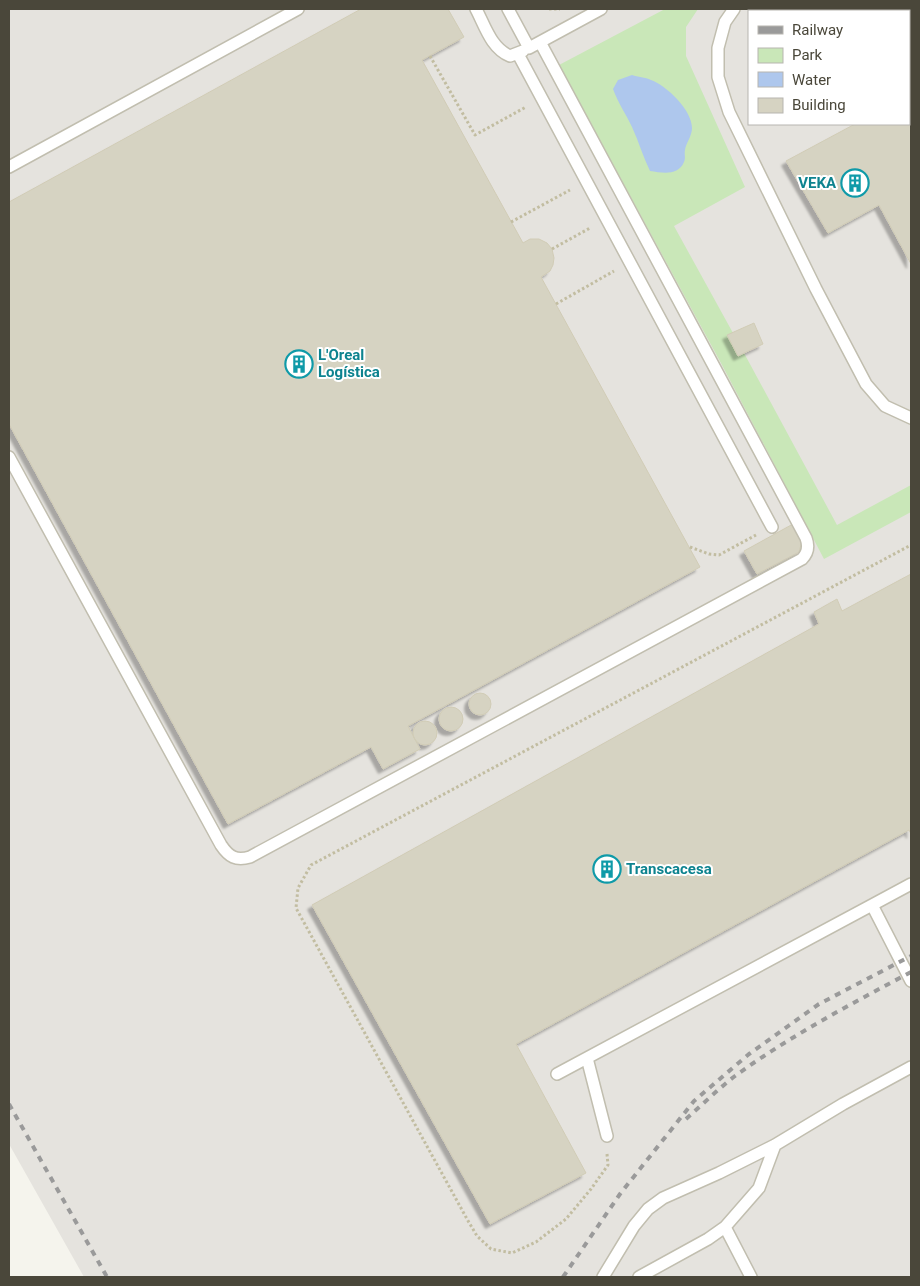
<svg xmlns="http://www.w3.org/2000/svg" width="920" height="1286" font-family="Roboto,sans-serif">
	<style>
		.industrial { fill: #e5e3de; fill-rule: evenodd }
		.green { fill: #c9e7b8 }
		.water { fill: #aec7ed }
		.building { fill: #d6d3c2; stroke: #d1ccb6; filter: url(#shadow) }
		.lines { fill: none; stroke-linecap: round; stroke-linejoin: round }
		.service-casing { stroke: #c1beaf; stroke-width: 14 }
		.path { stroke: #c2bda1; stroke-width: 3; stroke-dasharray: 2.5 2.5; stroke-linecap: butt }
		.service { stroke: #fff; stroke-width: 11 }
		.rail { stroke: #9a9a9a; stroke-width: 4; stroke-dasharray: 6 6; stroke-linecap: butt }
		.labels { text-anchor: middle; stroke-width: 4; stroke-linejoin: round; paint-order: stroke }
		.culture-label { font-size: 15px; font-weight: bold; fill: #0d838f; stroke: #fff; text-anchor: start }
	</style>
	<defs>
		<filter id="shadow"><feDropShadow dx="-4.5" dy="4.5" stdDeviation="1" flood-color="#0004"/></filter>
	</defs>
	<rect width="100%" height="100%" fill="#f5f4ed"/>
	<!-- industrial -->
	<path class="industrial" d="M 9,9 L 911,9 L 911,1277 L 84,1277 L 9,1144 ZM 749,11 L 909,11 L 909,124 L 749,124 Z"/>
	<!-- green -->
	<path class="green" d="M 665,9 L 698,9 L 686,27 L 686,56 L 745,187 L 674,226 L 733,333 L 738,356 L 744,353 L 837,525 L 911,485 L 911,512 L 824,559 L 722,365 L 559,65 Z"/>
	<!-- water -->
	<path class="water" d="M 632,75 C 638,77 645,77 651,80 C 667,86 692,110 692,128 C 692,136 686,143 685,150 C 684,154 686,158 684,162 C 678,176 663,173 650,171 C 643,157 639,142 632,127 C 626,114 618,103 613,89 L 618,80 Z"/>
	<!-- building -->
	<path class="building" d="M 361,9 L 448,9 L 464,37 L 422,60 L 523,243 L 530,239 L 539,239 L 547,243 L 552,249 L 554,258 L 553,265 L 550,271 L 541,277 L 700,567 L 408,726 L 420,749 L 383,769 L 371,747 L 228,824 L 9,424 L 9,202 Z
		M 911,93 L 911,264 L 879,205 L 828,233 L 786,161 L 855,124 L 909,124 L 909,94 Z
		M 754,323 L 763,344 L 738,356 L 727,335 Z
		M 793,524 L 802,541 L 799,552 L 757,574 L 744,551 Z
		M 911,574 L 911,834 L 909,830 L 516,1044 L 586,1173 L 490,1224 L 312,905 L 819,624 L 814,612 L 837,599 L 842,611 Z
		M469 704a11 11 0 1 1 22 0a11 11 0 1 1-22 0Z
		M439 719a12 12 0 1 1 24 0a12 12 0 1 1-24 0Z
		M413 733a12 12 0 1 1 24 0a12 12 0 1 1-24 0Z"/>
	<g class="lines">
		<!-- service casing -->
		<g class="service-casing">
			<path id="service" d="M 476,9 C 485,26 491,48 510,56 L 523,51
				M 508,9 L 529,48 L 601,9
				M 734,9 L 725,22 L 718,48 L 718,77 L 729,112 L 816,289 L 866,384 L 885,406 L 911,418
				M 518,54 L 772,527
				M 9,167 L 298,9
				M 9,457 L 221,845 C 229,857 236,861 250,857 L 802,559 C 808,553 809,546 806,538 L 540,42
				M 872,905 L 911,884
				M 587,1058 L 607,1136
				M 557,1074 L 872,905 L 911,981
				M 725,1227 L 751,1277
				M 603,1277 L 634,1226 L 648,1209 L 663,1198 L 719,1173 L 775,1145 L 843,1104 L 911,1067
				M 639,1277 L 708,1239 L 725,1227 L 759,1188 L 775,1145"/>
		</g>
		<!-- path -->
		<path class="path" d="M 549,9 L 560,9
			M 430,56 L 475,135 L 526,107
			M 511,222 L 570,190
			M 552,249 L 590,228
			M 556,304 L 614,271
			M 690,547 L 709,554 L 719,555 L 756,535
			M 607,1154 L 608,1165 L 591,1189 L 566,1219 L 536,1242 L 512,1253 L 491,1249 L 477,1236 L 467,1219 L 296,908 L 298,888 L 311,865 L 911,545"/>
		<!-- service -->
		<use href="#service" class="service"/>
		<!-- rail -->
		<path class="rail" d="M 9,1104 L 107,1277
			M 686,1119 C 702,1105 718,1089 735,1076 C 790,1036 851,1004 911,972
			M 563,1277 L 620,1194 L 694,1101 L 749,1054 L 819,1004 L 911,956"/>
	</g>
	<!-- icons -->
	<defs>
		<g id="building-ring" transform="scale(1.4375)"><circle r="9.5" fill="#fff" stroke="#0f9aa8" stroke-width="1.5"/><path d="M-4-6H4V6H1V3H-1V6H-4ZM-2.5-4.3h1.7v1.8h-1.7ZM.8-4.3h1.7v1.8H.8ZM-2.5-1h1.7V.8h-1.7ZM.8-1h1.7V.8H.8Z" fill="#0f9aa8"/></g>
	</defs>
	<g fill-rule="evenodd">
		<use href="#building-ring" x="855" y="183"/>
		<use href="#building-ring" x="299" y="364"/>
		<use href="#building-ring" x="607" y="869"/>
	</g>
	<g class="labels">
		<!-- culture labels -->
		<g class="culture-label">
			<text x="836" y="188" text-anchor="end">VEKA</text>
			<text x="318" y="360">L'Oreal<tspan x="318" dy="17">Logística</tspan></text>
			<text x="626" y="874">Transcacesa</text>
		</g>
	</g>
	<!-- border -->
	<rect width="920" height="1286" fill="none" stroke="#4a473a" stroke-width="20"/>
	<!-- legend -->
	<rect x="748" y="10" width="162" height="115" fill="#ffffff" stroke="#b7b5b0"/>
	<rect x="758" y="26" width="25" height="8" fill="#9a9a9a" stroke="#b7b5b0"/>
	<text x="792" y="35" font-size="15" fill="#4a473a">Railway</text>
	<rect x="758" y="48" width="25" height="15" fill="#c9e7b8" stroke="#b7b5b0"/>
	<text x="792" y="60" font-size="15" fill="#4a473a">Park</text>
	<rect x="758" y="72" width="25" height="15" fill="#aec7ed" stroke="#b7b5b0"/>
	<text x="792" y="85" font-size="15" fill="#4a473a">Water</text>
	<rect x="758" y="98" width="25" height="15" fill="#d6d3c2" stroke="#b7b5b0"/>
	<text x="792" y="110" font-size="15" fill="#4a473a">Building</text>
</svg>
